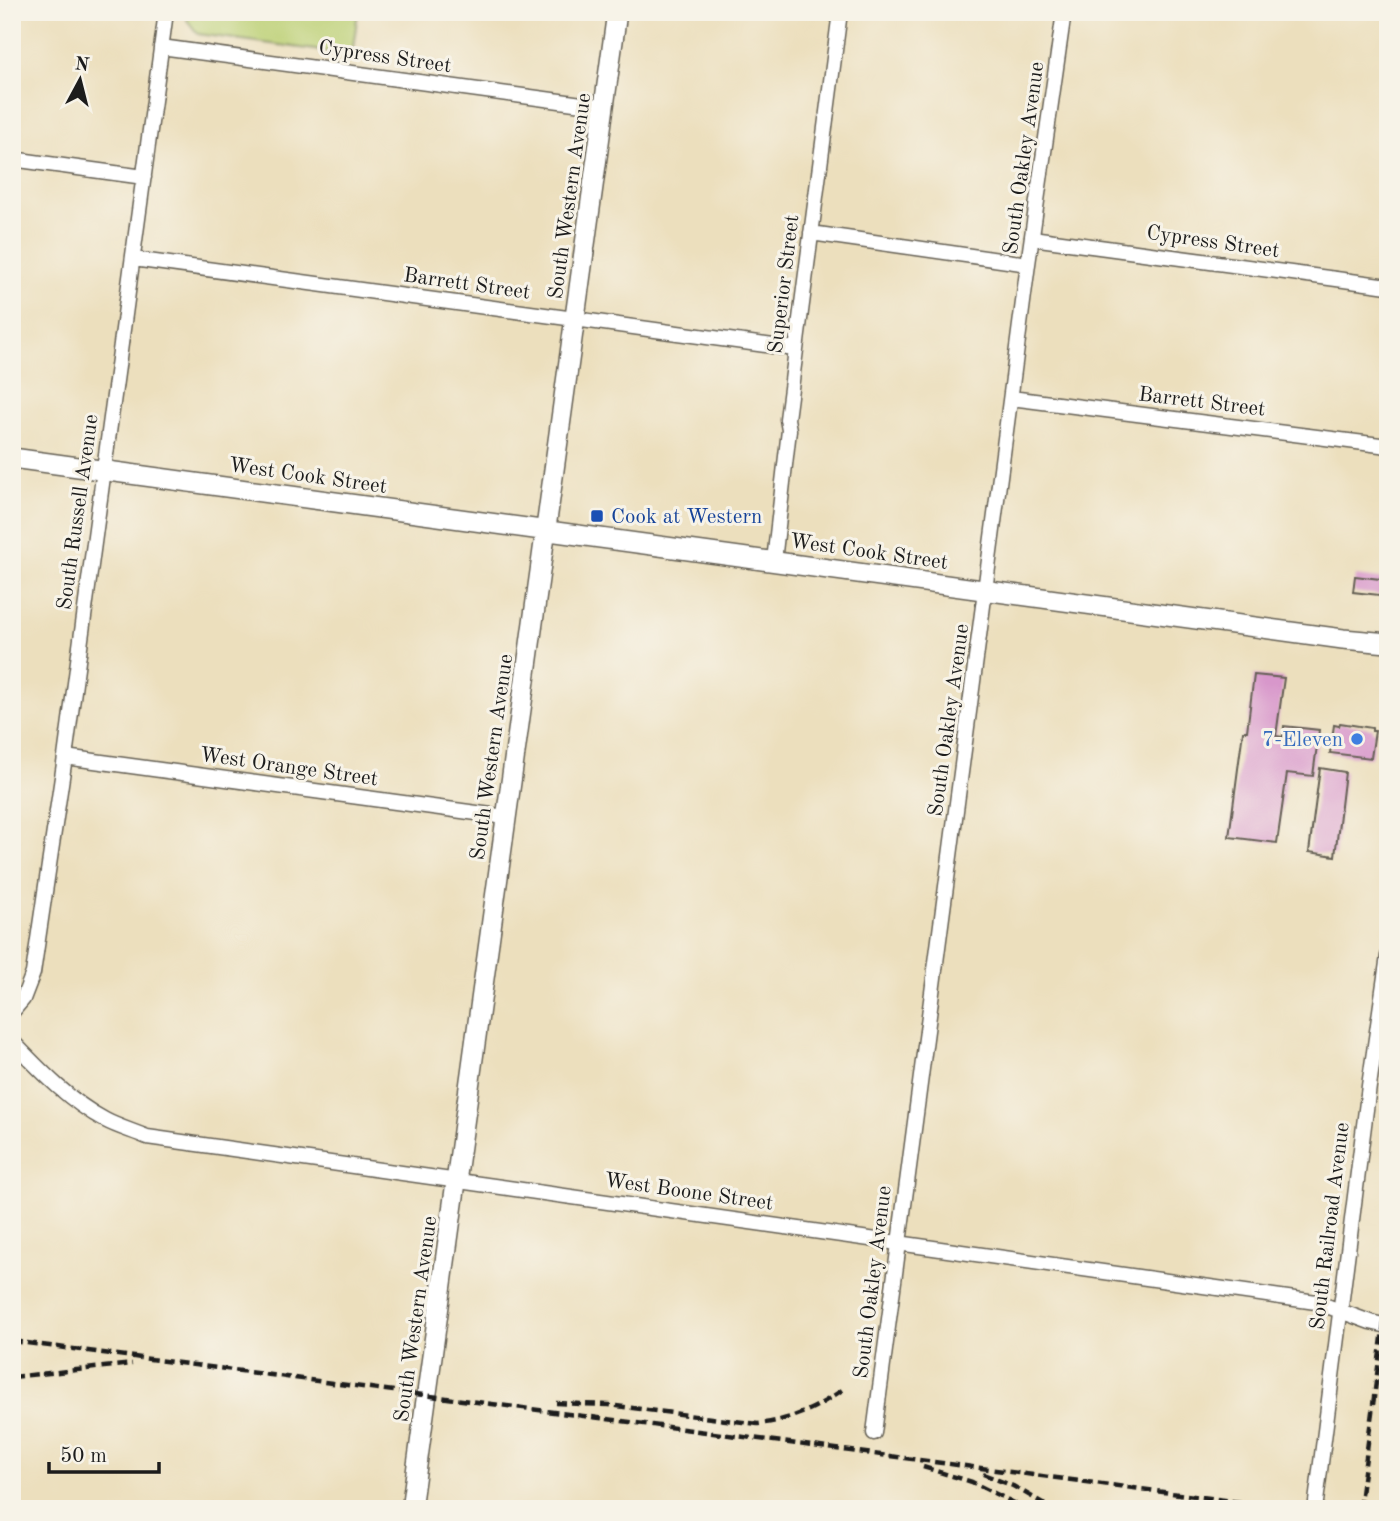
<svg xmlns="http://www.w3.org/2000/svg" width="1400" height="1521" font-family="'Old Standard TT',serif">
	<style>
		.green { fill: #bcd074; stroke: #6c7648; stroke-width: 2 }
		.building { fill: #d897cb }
		.lines { fill: none; stroke-linecap: round; stroke-linejoin: round }
		.minor-casing { stroke: #656054; stroke-width: 17 }
		.tertiary-casing { stroke: #656054; stroke-width: 22 }
		.minor { stroke: #fff; stroke-width: 14 }
		.tertiary { stroke: #fff; stroke-width: 19 }
		.rail { stroke: #1c1c1c; stroke-width: 4.5; stroke-dasharray: 10 5; stroke-linecap: butt }
		.transit-dot { fill: #1a4fb4; stroke: #f7f3e8; stroke-width: 2.5 }
		.shop-dot { fill: #3f7fe0; stroke: #f7f3e8; stroke-width: 2.5 }
		.labels { text-anchor: middle; stroke-width: 6; stroke-linejoin: round; paint-order: stroke }
		.street-label { font-size: 21px; fill: #1c1c1c; stroke: #f7f3e8 }
		.transit-label { font-size: 21px; fill: #164399; stroke: #f7f3e8; text-anchor: start }
		.shop-label { font-size: 21px; fill: #366cbe; stroke: #f7f3e8; text-anchor: end }
	</style>
	<rect width="100%" height="100%" fill="#f7f3e8"/>
	<filter id="ink" filterUnits="userSpaceOnUse"><feTurbulence type="fractalNoise" baseFrequency=".0143" numOctaves="2"/><feDisplacementMap in="SourceGraphic" scale="14" xChannelSelector="R" yChannelSelector="G"/><feConvolveMatrix kernelMatrix="1 2 1 2 8 2 1 2 1" color-interpolation-filters="sRGB"/></filter>
	<filter id="wash" filterUnits="userSpaceOnUse"><feTurbulence type="fractalNoise" baseFrequency=".00686" numOctaves="4" result="noise"/><feDisplacementMap in="SourceGraphic" scale="28" xChannelSelector="R" yChannelSelector="G"/><feGaussianBlur stdDeviation="1.57" result="paint"/><feColorMatrix in="noise" values="0 0 0 0 0 0 0 0 0 0 0 0 0 0 0 0 0 1.4 0 .05"/><feComposite in="paint" operator="in"/></filter>
	<g filter="url(#wash)">
		<rect width="100%" height="100%" fill="#ecdfbd"/>
		<!-- green -->
		<path class="green" d="M 188,12 L 358,12 L 352,55 L 198,34 L 187,20 Z"/>
		<g id="blocks">
			<!-- building -->
			<path class="building" d="M 1355,576 L 1388,580 L 1388,596 L 1353,592 Z
				M 1254,675 L 1284,678 L 1276,736 L 1283,737 L 1284,726 L 1319,730 L 1313,776 L 1287,773 L 1277,843 L 1229,837 L 1243,731 L 1247,731 Z
				M 1340,723 L 1372,728 L 1372,731 L 1375,731 L 1371,758 L 1330,753 L 1334,725 L 1339,726 Z
				M 1320,768 L 1345,772 L 1335,856 L 1309,852 Z"/>
		</g>
	</g>
	<g filter="url(#ink)">
		<use href="#blocks" fill-opacity="0" stroke="#656054" stroke-width="2"/>
		<g class="lines">
			<!-- minor casing -->
			<g class="minor-casing">
				<path id="minor" d="M 161,47 L 604,107
					M 12,159 L 144,177
					M 811,233 L 1028,264
					M 1032,238 L 1388,286
					M 133,259 L 795,349
					M 1011,398 L 1388,446
					M 774,561 L 789,430 L 787,419 L 840,12
					M 65,757 L 506,817
					M 12,1012 L 23,999 L 33,973 L 65,757 L 166,12
					M 12,1041 C 40,1070 69,1101 105,1120 C 118,1127 133,1131 147,1137 L 1316,1302 L 1370,1322 L 1388,1326
					M 874,1433 L 1028,264 L 1064,12
					M 1316,1502 L 1369,1086 L 1388,956"/>
			</g>
			<!-- tertiary casing -->
			<g class="tertiary-casing">
				<path id="tertiary" d="M 12,458 L 1343,639 L 1388,643
					M 411,1509 L 617,12"/>
			</g>
			<!-- minor -->
			<use href="#minor" class="minor"/>
			<!-- tertiary -->
			<use href="#tertiary" class="tertiary"/>
			<!-- rail -->
			<path class="rail" d="M 12,1341 L 1293,1509
				M 12,1377 L 132,1364
				M 556,1403 L 609,1405 L 758,1424 C 795,1419 815,1409 845,1388
				M 923,1467 L 972,1482 L 1026,1509
				M 983,1474 L 1013,1486 L 1053,1509
				M 1359,1509 L 1388,1293"/>
		</g>
	</g>
	<!-- markers -->
	<rect class="transit-dot" x="590" y="509" width="14" height="14" rx="3.5"/>
	<circle class="shop-dot" cx="1357" cy="739" r="7"/>
	<g class="labels">
		<!-- street labels -->
		<g class="street-label">
			<text transform="translate(385 56) rotate(8)" y="7">Cypress Street</text>
			<text transform="translate(1023 158) rotate(-82)" y="7">South Oakley Avenue</text>
			<text transform="translate(569 196) rotate(-82)" y="7">South Western Avenue</text>
			<text transform="translate(1213 241) rotate(8)" y="7">Cypress Street</text>
			<text transform="translate(467 283) rotate(8)" y="7">Barrett Street</text>
			<text transform="translate(783 284) rotate(-83)" y="7">Superior Street</text>
			<text transform="translate(1202 401) rotate(7)" y="7">Barrett Street</text>
			<text transform="translate(308 475) rotate(8)" y="7">West Cook Street</text>
			<text transform="translate(77 512) rotate(-82)" y="7">South Russell Avenue</text>
			<text transform="translate(869 551) rotate(8)" y="7">West Cook Street</text>
			<text transform="translate(948 720) rotate(-82)" y="7">South Oakley Avenue</text>
			<text transform="translate(491 757) rotate(-82)" y="7">South Western Avenue</text>
			<text transform="translate(289 766) rotate(8)" y="7">West Orange Street</text>
			<text transform="translate(689 1191) rotate(8)" y="7">West Boone Street</text>
			<text transform="translate(1329 1226) rotate(-83)" y="7">South Railroad Avenue</text>
			<text transform="translate(872 1282) rotate(-83)" y="7">South Oakley Avenue</text>
			<text transform="translate(415 1319) rotate(-82)" y="7">South Western Avenue</text>
		</g>
		<!-- transit labels -->
		<g class="transit-label">
			<text x="611" y="523">Cook at Western</text>
		</g>
		<!-- shop labels -->
		<g class="shop-label">
			<text x="1343" y="746">7-Eleven</text>
		</g>
	</g>
	<!-- margin -->
	<rect width="1400" height="1521" fill="none" stroke="#f7f3e8" stroke-width="42"/>
	<!-- north arrow -->
	<g transform="translate(80 80) rotate(7)" stroke="#f7f3e8" stroke-width="5" paint-order="stroke">
	<path d="M0-5L12 26L0 18L-12 26Z" fill="#1c1c1c"/>
	<text y="-10" font-size="19" font-weight="bold" text-anchor="middle" fill="#1c1c1c">N</text>
	</g>
	<!-- scale -->
	<path d="M49 1462v10h110v-10" fill="none" stroke="#1c1c1c" stroke-width="3.5"/>
	<text x="60" y="1462" font-size="21" fill="#1c1c1c" stroke="#f7f3e8" stroke-width="5" paint-order="stroke">50 m</text>
</svg>
